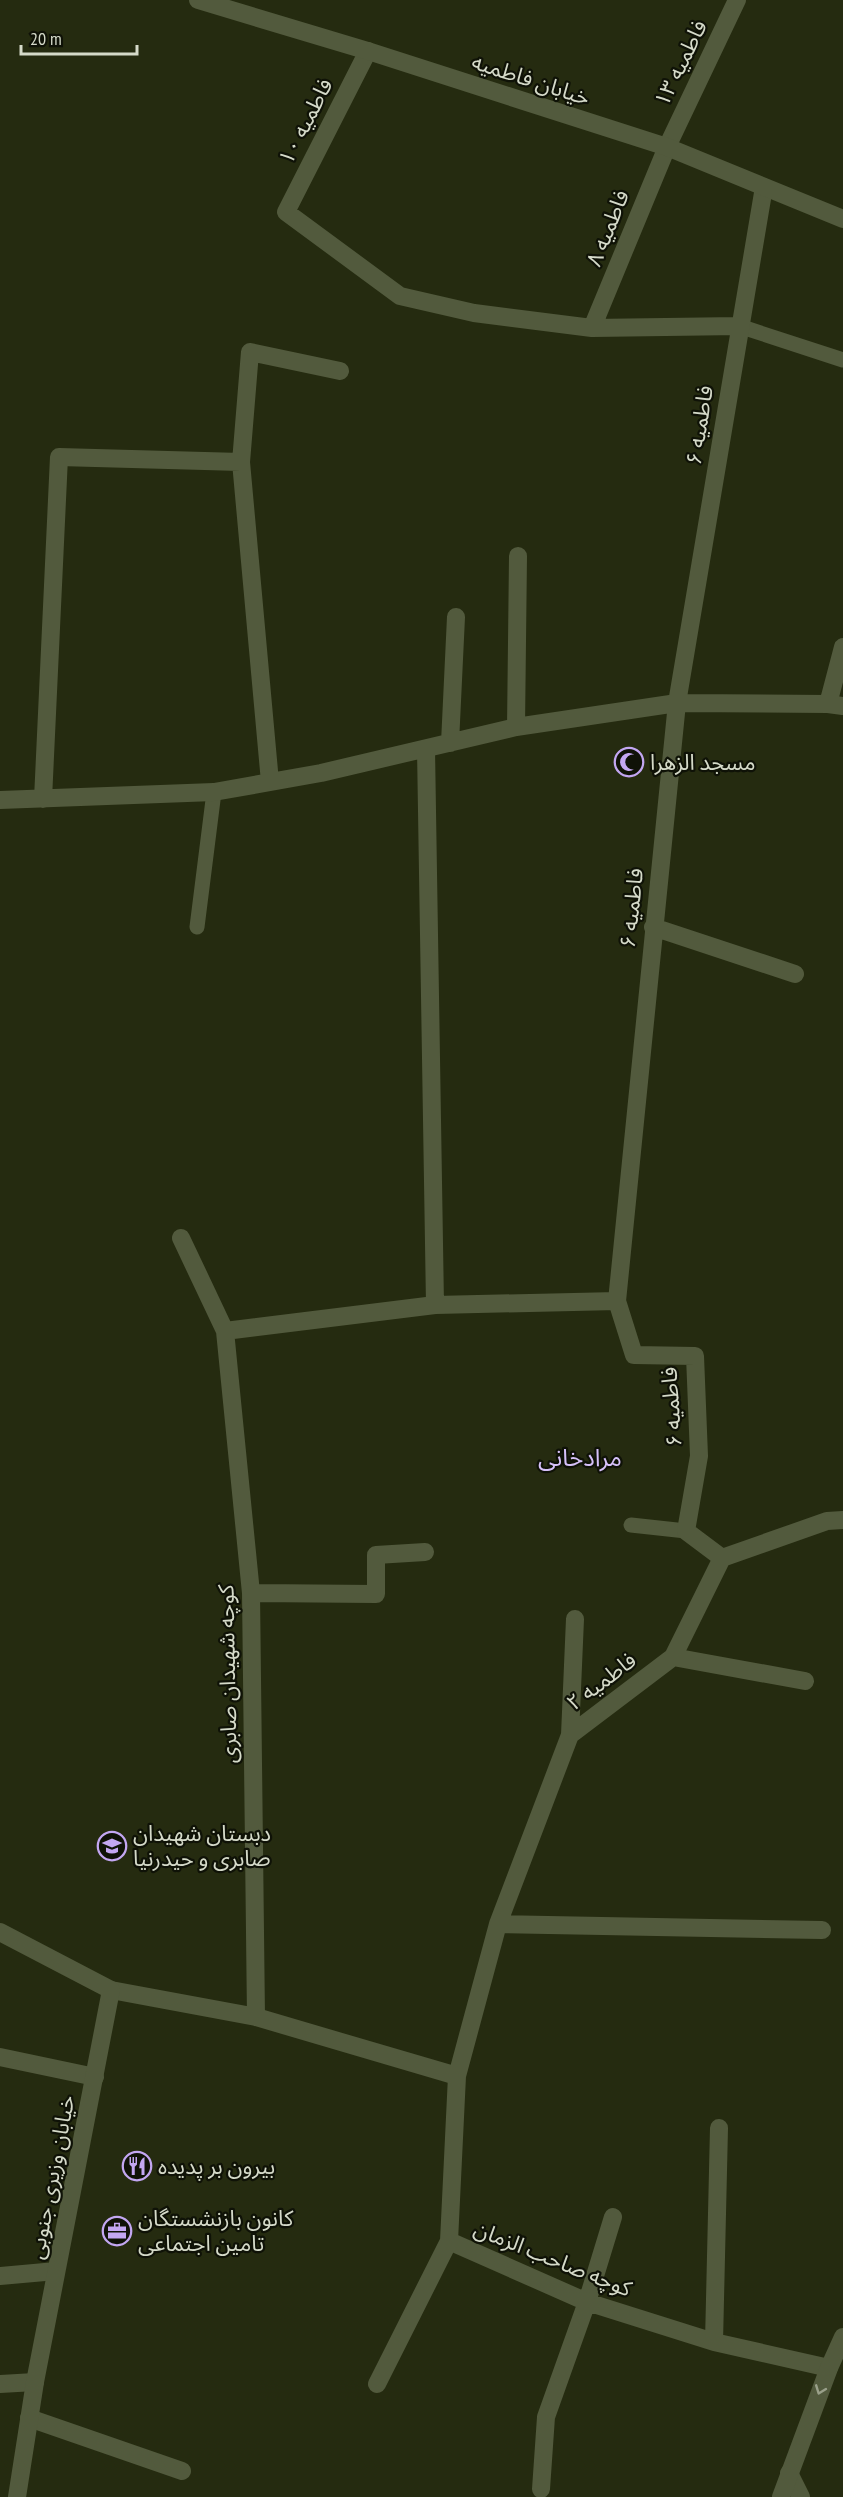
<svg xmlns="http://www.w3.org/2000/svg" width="843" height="2497" font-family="'PT Sans Narrow','Noto Sans Arabic',sans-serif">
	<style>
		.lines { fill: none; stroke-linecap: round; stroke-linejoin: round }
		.service { stroke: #525a3d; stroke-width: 15 }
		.minor { stroke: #525a3d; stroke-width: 18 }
		.tertiary { stroke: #525a3d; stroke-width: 18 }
		.secondary { stroke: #525a3d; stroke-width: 18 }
		.oneway { stroke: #9aa08a }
		.labels { text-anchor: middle; stroke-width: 4.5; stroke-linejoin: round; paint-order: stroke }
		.street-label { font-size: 22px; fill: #d5dac9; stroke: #0f1207 }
		.poi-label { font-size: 22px; fill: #d5dac9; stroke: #0f1207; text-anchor: start }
		.neighbourhood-label { font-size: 24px; fill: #d6c1f9; stroke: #0f1207 }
	</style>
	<rect width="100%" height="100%" fill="#252b10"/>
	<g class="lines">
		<!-- service -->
		<path class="service" d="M 739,326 L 843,360
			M 197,927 L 214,792
			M 631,1525 L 686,1531"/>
		<!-- minor -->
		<path class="minor" d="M 368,51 L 286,212 L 400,296 L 474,313 L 592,328 L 739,326
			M 592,328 L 667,147
			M 828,704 L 843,647
			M 516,727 L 518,556
			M 450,743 L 456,617
			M 426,749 L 435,1305
			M 270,782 L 241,462 L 250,352 L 340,371
			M 43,799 L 59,457 L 241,462
			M 0,800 L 214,792 L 321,773 L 516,727 L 677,703 L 828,704 L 843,706
			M 653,927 L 795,974
			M 181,1238 L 225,1331
			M 722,1558 L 686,1531 L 699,1456 L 695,1356 L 634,1355 L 617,1301 L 677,703 L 764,187
			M 251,1593 L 376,1594 L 376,1555 L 425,1552
			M 673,1657 L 805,1681
			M 570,1735 L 575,1619
			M 498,1924 L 822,1930
			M 111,1990 L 256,2017 L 457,2076 L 449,2241 L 587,2302 L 714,2342 L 829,2368
			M 256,2017 L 251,1593 L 225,1331 L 435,1305 L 617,1301
			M 0,2057 L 95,2077
			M 457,2076 L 498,1924 L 570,1735 L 673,1657 L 722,1558 L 827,1521 L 843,1520
			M 0,2276 L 56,2271
			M 714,2342 L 719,2128
			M 0,2384 L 35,2382
			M 377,2384 L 449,2241
			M 29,2418 L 182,2471
			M 789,2473 L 801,2497
			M 541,2489 L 546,2417 L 587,2302 L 613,2217"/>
		<!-- tertiary -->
		<path class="tertiary" d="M 667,147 L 737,0
			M 0,1932 L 111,1990 L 35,2382 L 17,2497"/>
		<!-- secondary -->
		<path class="secondary" d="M 198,0 L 368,51 L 667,147 L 843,219
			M 781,2497 L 829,2368 L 843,2337"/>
	</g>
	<!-- one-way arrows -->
	<defs><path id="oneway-chevron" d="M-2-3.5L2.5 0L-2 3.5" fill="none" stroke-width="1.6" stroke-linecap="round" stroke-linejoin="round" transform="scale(1.5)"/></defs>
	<use class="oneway" href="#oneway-chevron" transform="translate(820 2390) rotate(111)"/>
	<!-- icons -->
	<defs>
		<g id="mosque-ring" transform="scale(1.5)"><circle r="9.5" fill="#0f1207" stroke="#c3a7f2" stroke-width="1.5"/><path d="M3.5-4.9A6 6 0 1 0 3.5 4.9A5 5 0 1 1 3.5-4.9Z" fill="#c3a7f2"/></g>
		<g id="school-ring" transform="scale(1.5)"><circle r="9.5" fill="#0f1207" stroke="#c3a7f2" stroke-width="1.5"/><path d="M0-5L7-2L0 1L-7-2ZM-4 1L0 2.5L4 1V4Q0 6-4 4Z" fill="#c3a7f2"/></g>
		<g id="restaurant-ring" transform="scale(1.5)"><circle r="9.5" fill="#0f1207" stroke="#c3a7f2" stroke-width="1.5"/><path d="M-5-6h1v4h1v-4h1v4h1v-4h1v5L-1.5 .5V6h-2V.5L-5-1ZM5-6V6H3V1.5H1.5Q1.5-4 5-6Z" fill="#c3a7f2"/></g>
		<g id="office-ring" transform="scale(1.5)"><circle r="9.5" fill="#0f1207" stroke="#c3a7f2" stroke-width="1.5"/><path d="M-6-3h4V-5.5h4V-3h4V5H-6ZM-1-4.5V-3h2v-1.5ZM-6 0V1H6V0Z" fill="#c3a7f2"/></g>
	</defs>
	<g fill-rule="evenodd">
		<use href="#mosque-ring" x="629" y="762"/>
		<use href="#school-ring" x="112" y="1846"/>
		<use href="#restaurant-ring" x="137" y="2166"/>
		<use href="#office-ring" x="117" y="2231"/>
	</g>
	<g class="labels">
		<!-- street labels -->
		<g class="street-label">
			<text transform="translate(680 63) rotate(-64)" y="8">فاطمیه ۱۳</text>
			<text transform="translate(531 79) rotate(18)" y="8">خیابان فاطمیه</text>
			<text transform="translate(305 121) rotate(-63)" y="8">فاطمیه ۱۰</text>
			<text transform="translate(607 228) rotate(-68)" y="8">فاطمیه ۸</text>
			<text transform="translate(699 425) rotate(-81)" y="8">فاطمیه ۶</text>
			<text transform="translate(631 908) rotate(-84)" y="8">فاطمیه ۶</text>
			<text transform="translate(671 1407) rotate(-94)" y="8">فاطمیه ۶</text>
			<text transform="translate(227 1674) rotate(-91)" y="8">کوچه شهیدان صابری</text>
			<text transform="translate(601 1681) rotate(-37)" y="8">فاطمیه ۲</text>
			<text transform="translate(51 2177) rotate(-79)" y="8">خیابان وزیری جنوبی</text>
			<text transform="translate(553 2258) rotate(22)" y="8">کوچه صاحب الزمان</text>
		</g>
		<!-- poi labels -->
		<g class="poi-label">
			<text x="650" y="770">مسجد الزهرا</text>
			<text x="133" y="1841">دبستان شهیدان<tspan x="133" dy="25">صابری و حیدرنیا</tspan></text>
			<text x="158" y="2174">بیرون بر پدیده</text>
			<text x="138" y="2226">کانون بازنشستگان<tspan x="138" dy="25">تامین اجتماعی</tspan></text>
		</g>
		<!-- neighbourhood labels -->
		<g class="neighbourhood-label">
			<text x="580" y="1466">مرادخانی</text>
		</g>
	</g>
	<!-- scale -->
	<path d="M21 45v9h116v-9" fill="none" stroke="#d5dac9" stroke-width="3"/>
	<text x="30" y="45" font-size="18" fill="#d5dac9" stroke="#0f1207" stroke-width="4.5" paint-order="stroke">20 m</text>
</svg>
